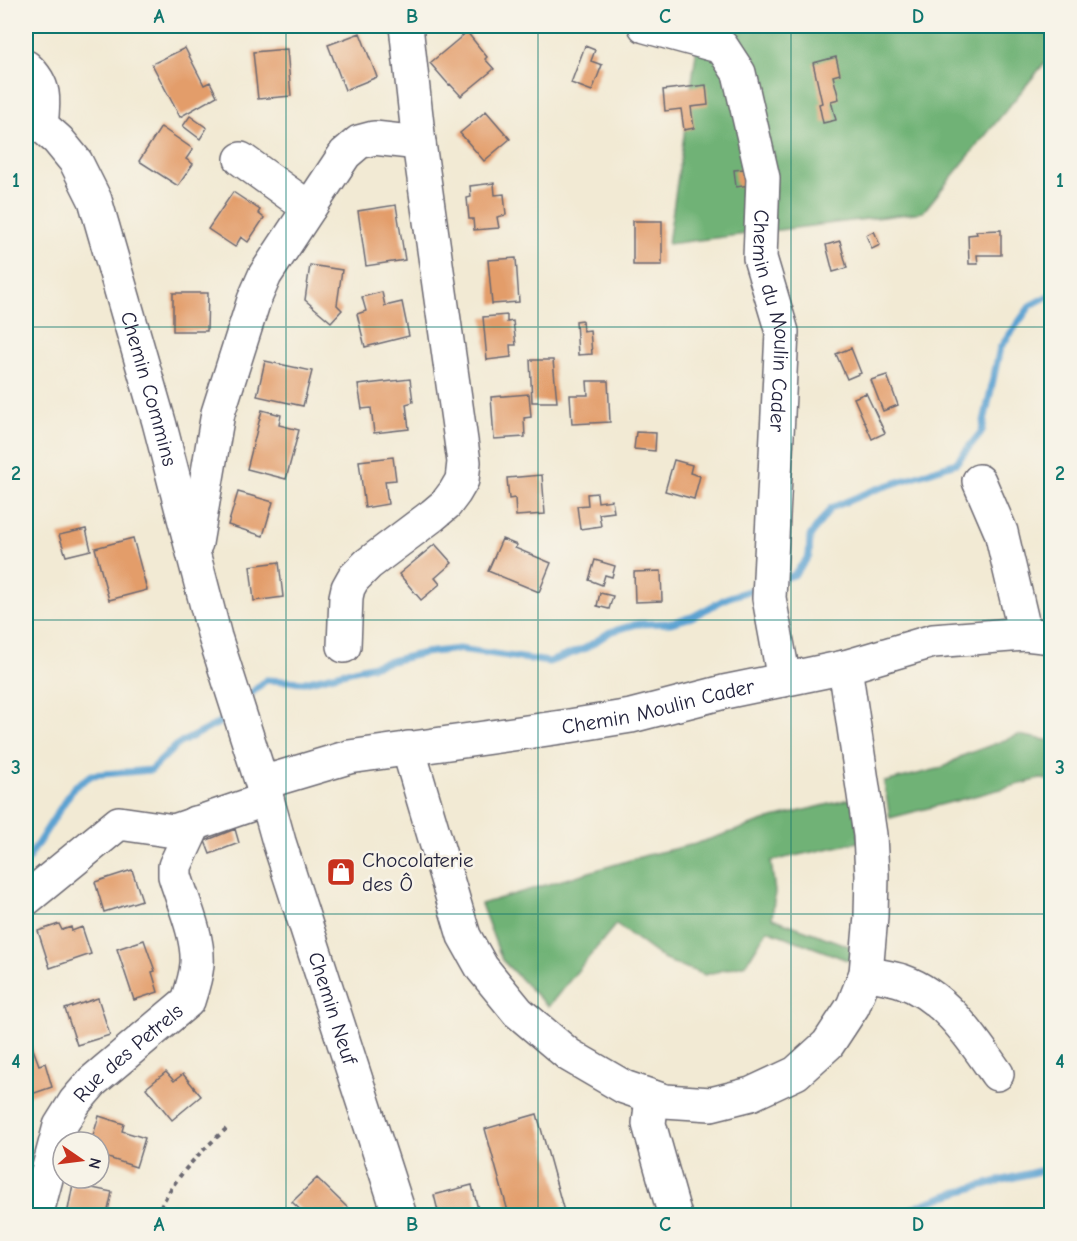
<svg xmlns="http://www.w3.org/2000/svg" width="1077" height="1241" font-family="'Comic Neue',sans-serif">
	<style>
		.forest { fill: #70b276; stroke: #496a58; stroke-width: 1.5 }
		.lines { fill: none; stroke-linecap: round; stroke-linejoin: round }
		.stream { stroke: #5ba2d1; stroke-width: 7 }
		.building { fill: #e39d6b }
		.minor-casing { stroke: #6b6871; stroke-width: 36 }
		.path { stroke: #6b6871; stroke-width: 4; stroke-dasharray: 4.5 4.5; stroke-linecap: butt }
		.minor { stroke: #fff; stroke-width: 33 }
		.grid { fill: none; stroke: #0f766e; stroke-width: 1.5; stroke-opacity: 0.55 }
		.labels { text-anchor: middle; stroke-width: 5; stroke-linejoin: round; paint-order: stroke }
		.street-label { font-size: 21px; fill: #22223b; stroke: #f7f3e8 }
		.poi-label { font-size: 21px; fill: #22223b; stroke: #f7f3e8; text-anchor: start }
		.neatline { fill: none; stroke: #0f766e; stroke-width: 2 }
		.grid-label { font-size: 20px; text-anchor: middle; font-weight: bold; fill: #0f766e }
	</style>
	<rect width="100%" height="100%" fill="#f7f3e8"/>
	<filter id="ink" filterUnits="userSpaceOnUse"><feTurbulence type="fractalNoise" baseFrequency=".0167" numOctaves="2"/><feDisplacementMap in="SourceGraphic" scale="12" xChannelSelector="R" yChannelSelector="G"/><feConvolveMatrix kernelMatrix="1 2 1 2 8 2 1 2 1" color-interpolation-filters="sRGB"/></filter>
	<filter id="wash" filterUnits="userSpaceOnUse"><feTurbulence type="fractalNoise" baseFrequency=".008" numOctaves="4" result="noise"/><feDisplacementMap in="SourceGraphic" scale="24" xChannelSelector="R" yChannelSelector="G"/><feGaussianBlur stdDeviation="1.35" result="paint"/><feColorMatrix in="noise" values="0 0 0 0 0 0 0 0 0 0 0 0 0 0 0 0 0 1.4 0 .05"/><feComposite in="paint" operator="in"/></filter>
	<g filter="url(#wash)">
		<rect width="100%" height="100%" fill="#f2ead4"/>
		<!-- forest -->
		<path class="forest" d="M 700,26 L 1051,26 L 1051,55 L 923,212 L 668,244 Z
			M 1018,735 L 1051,741 L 1051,780 L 1040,779 L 890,818 L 884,782 L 942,768 L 962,756 Z
			M 854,798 L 859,842 L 771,861 L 775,892 L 772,918 L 857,949 L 855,963 L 767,930 L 746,964 L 705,975 L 665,960 L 616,924 L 548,1007 L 502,960 L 481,904 L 647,855 L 695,844 L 773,818 Z"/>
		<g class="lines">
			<!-- stream -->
			<path class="stream" d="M 779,580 L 794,575 L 809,556 L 810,536 L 831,508 L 874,490 L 956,463 L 982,431 L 1000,348 L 1031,305 L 1052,294
				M 245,699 L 266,680 L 305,682 L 424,653 L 459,649 L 549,662 L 586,648 L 610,632 L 637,624 L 670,623 L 692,617 L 727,598 L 760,587
				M 26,862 L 74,787 L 92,775 L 151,770 L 178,744 L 217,724 L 230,713
				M 896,1216 C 945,1192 999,1181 1052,1168"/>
		</g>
		<g id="blocks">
			<!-- building -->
			<path class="building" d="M 467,32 L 487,57 L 485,59 L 494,69 L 461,96 L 450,84 L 449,85 L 430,63 Z
				M 360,33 L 377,77 L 345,90 L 328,45 Z
				M 585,46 L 595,50 L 591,61 L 602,65 L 592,91 L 571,83 Z
				M 185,48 L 204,85 L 210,82 L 217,96 L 180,117 L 152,64 Z
				M 287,49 L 291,96 L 258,99 L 253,52 Z
				M 836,57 L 840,74 L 833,76 L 839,99 L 831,101 L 836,120 L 823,123 L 819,104 L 822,103 L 813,63 Z
				M 706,85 L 708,105 L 691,107 L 694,128 L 684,130 L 681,109 L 665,111 L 663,90 Z
				M 486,111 L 510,139 L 484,161 L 460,133 Z
				M 190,116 L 207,128 L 200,139 L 183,126 Z
				M 161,127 L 193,149 L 186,159 L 193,164 L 178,186 L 139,161 Z
				M 755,168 L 757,184 L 736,187 L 734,170 Z
				M 494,183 L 495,195 L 504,194 L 506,215 L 497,217 L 499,228 L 474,230 L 473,219 L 469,219 L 467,198 L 471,197 L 470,186 Z
				M 233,192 L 260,210 L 258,213 L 264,218 L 248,242 L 241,237 L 235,247 L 208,229 Z
				M 396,205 L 405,260 L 366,266 L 358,211 Z
				M 633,221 L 662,221 L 662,265 L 633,265 Z
				M 1001,230 L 1001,255 L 977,255 L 978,264 L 969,264 L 968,235 L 977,234 L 976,231 Z
				M 874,231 L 880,245 L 872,249 L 866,235 Z
				M 840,241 L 847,268 L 833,272 L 826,245 Z
				M 516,258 L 519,302 L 492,304 L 488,260 Z
				M 310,265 L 342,270 L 337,305 L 342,310 L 331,322 L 305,300 Z
				M 382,292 L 385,306 L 402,302 L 409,336 L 365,347 L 357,314 L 366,311 L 362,297 Z
				M 173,293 L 208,293 L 207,331 L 173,331 Z
				M 507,315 L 507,322 L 513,321 L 516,345 L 510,345 L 511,357 L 487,360 L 483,317 Z
				M 582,320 L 583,331 L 590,330 L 592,354 L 578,355 L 576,321 Z
				M 851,348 L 861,373 L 847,379 L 836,354 Z
				M 530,360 L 553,360 L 557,402 L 532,402 Z
				M 265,361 L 312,371 L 303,406 L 257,396 Z
				M 887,375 L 898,405 L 883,411 L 871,380 Z
				M 410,379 L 413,402 L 406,404 L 409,429 L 374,433 L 371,408 L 362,409 L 358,385 Z
				M 587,381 L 608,381 L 610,422 L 572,424 L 570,395 L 588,395 Z
				M 866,393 L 885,433 L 872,439 L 854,398 Z
				M 529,394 L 531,417 L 524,418 L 525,437 L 494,439 L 491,397 Z
				M 262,410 L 281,415 L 279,425 L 299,430 L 286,479 L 247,469 Z
				M 636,432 L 656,433 L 655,451 L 634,449 Z
				M 393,457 L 396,480 L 385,481 L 388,504 L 365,508 L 359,461 Z
				M 674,460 L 692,465 L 690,473 L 700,476 L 694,499 L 665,491 Z
				M 542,475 L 545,514 L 516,516 L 515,498 L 509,499 L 507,478 Z
				M 238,492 L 273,502 L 263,536 L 228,525 Z
				M 597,493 L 598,502 L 612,500 L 614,512 L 599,514 L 601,526 L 580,529 L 577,506 L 588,505 L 587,494 Z
				M 86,529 L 91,550 L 66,556 L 59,535 Z
				M 133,538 L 147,590 L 109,600 L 95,548 Z
				M 502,539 L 517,545 L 515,548 L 551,563 L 539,592 L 488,571 Z
				M 435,544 L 452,563 L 435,578 L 440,584 L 421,600 L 399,574 Z
				M 595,560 L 615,566 L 612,577 L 605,575 L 602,585 L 589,580 Z
				M 279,562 L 283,597 L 254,601 L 250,566 Z
				M 661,571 L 662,601 L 635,602 L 634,572 Z
				M 600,593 L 613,596 L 609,609 L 597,606 Z
				M 235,829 L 239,843 L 210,854 L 205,841 Z
				M 132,870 L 142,900 L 104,912 L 95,882 Z
				M 59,924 L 62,930 L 71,927 L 72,931 L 82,927 L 91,954 L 50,968 L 38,931 Z
				M 144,940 L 155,971 L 152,972 L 158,992 L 134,1000 L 117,949 Z
				M 98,998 L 110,1035 L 77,1045 L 65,1009 Z
				M 30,1041 L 39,1065 L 45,1063 L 52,1087 L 26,1096 L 26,1042 Z
				M 166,1072 L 174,1081 L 183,1074 L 201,1096 L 172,1120 L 146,1088 Z
				M 537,1114 L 565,1215 L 509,1215 L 485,1129 Z
				M 99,1116 L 124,1124 L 122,1131 L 145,1138 L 136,1167 L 99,1155 L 99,1142 L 91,1142 Z
				M 317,1178 L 350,1210 L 345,1215 L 306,1215 L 292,1202 Z
				M 73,1184 L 112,1192 L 107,1215 L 67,1215 Z
				M 472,1185 L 479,1213 L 477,1214 L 477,1215 L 439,1215 L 434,1195 Z"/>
		</g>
	</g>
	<g filter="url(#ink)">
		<use href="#blocks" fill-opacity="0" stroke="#6b6871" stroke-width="1.5"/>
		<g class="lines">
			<!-- minor casing -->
			<g class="minor-casing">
				<g id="minor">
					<path id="s1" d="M 645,26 L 722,47 L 739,73 L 763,178 L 760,258 L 782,332 L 769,598 L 784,680"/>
					<path d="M 26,67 C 46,85 44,100 41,125"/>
					<path id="s2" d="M 26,115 L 41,125 L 58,140 L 76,162 L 95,200 L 159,422 L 215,637 L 267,799 L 279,842 L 400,1216"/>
					<path d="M 241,159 L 309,208"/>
					<path d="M 979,481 L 1001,532 L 1025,634"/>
					<path d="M 196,543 L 218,413 L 254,300 L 265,275 L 345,154 L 359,142 L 374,138 L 419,143"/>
					<path d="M 344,646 L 346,597 L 348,588 L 353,579 L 368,564 L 433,515 L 446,504 L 455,492 L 462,480 L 464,462 L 419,143 L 406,26"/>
					<path d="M 408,748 L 464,936 L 482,968 L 518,1012 L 569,1055 L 624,1087 L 665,1101 L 711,1104 L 751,1094 L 796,1073 L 828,1044 L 853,1006 L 866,973 L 871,916 L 872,875 L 870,835 L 845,667"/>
					<path id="s3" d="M 262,783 L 349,757 L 569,726 L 631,716 L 724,692 L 845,667 L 933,641 L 1025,634 L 1052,637"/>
					<path d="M 26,899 L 119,823 L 174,831 L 267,799"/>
					<path d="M 866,973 C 878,976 891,977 902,981 C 945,996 972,1038 997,1074"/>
					<path d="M 652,1097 L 649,1124 L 675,1216"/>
					<path id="s4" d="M 36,1216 L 60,1126 L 75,1102 L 93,1081 L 188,1001 C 192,989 196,977 197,964 C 199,937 183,902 175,876 L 175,866 L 195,823"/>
				</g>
			</g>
			<!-- path -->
			<path class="path" d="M 157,1216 C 171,1180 198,1154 226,1129"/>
			<!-- minor -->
			<use href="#minor" class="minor"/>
		</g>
	</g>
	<!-- grid -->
	<path class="grid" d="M 286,26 L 286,1216M 538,26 L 538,1216M 791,26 L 791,1216M 26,327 L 1052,327M 26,620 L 1052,620M 26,914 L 1052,914"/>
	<!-- icons -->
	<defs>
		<g id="shop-square" transform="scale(1.5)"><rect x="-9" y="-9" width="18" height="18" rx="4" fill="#c8321e" stroke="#f7f3e8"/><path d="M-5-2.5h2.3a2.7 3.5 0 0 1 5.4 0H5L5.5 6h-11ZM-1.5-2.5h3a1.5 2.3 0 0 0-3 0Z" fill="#fff"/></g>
	</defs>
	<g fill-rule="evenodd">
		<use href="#shop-square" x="341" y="872"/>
	</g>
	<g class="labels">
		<!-- street labels -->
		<g class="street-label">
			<text dy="7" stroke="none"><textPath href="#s1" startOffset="363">Chemin du Moulin Cader</textPath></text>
			<text dy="7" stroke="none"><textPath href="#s2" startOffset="308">Chemin Commins</textPath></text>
			<text dy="7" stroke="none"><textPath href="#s3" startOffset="404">Chemin Moulin Cader</textPath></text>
			<text dy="7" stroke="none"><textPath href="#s2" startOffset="954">Chemin Neuf</textPath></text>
			<text dy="7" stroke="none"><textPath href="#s4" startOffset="194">Rue des Petrels</textPath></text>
		</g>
		<!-- poi labels -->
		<g class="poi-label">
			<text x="362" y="867">Chocolaterie<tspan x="362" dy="24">des Ô</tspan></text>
		</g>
	</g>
	<!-- margin -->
	<rect width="1077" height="1241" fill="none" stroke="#f7f3e8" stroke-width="66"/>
	<!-- north arrow -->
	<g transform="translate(81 1160) rotate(104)"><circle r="28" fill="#f7f3e8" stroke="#a29fa3" stroke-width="1.5"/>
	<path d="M0-4.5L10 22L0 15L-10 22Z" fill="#c8321e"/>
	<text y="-9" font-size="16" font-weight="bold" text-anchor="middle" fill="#22223b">N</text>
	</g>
	<rect x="33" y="33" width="1011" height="1175" class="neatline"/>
	<g class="grid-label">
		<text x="159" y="23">A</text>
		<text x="412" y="23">B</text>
		<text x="665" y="23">C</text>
		<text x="918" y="23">D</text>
		<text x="16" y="187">1</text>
		<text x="1060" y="187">1</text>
		<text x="16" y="480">2</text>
		<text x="1060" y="480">2</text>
		<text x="16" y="774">3</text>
		<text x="1060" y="774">3</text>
		<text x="16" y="1068">4</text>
		<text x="1060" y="1068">4</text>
		<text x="159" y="1231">A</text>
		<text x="412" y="1231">B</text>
		<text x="665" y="1231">C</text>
		<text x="918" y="1231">D</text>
	</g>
</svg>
